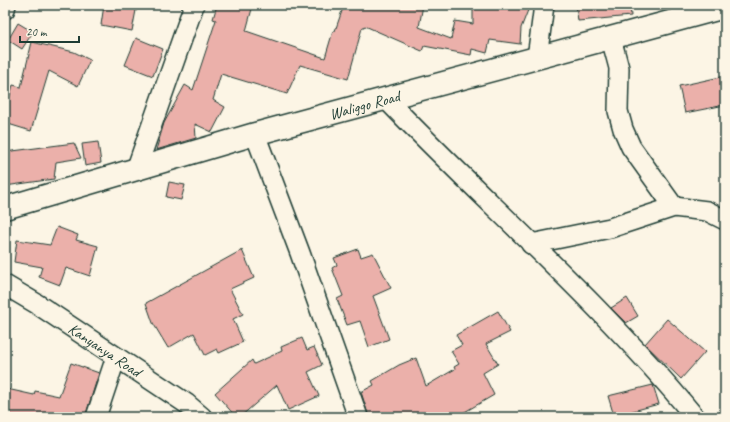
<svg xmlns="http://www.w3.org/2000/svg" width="730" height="422" font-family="Caveat,sans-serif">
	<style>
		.building { fill: #ebb0aa; stroke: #1f3d34 }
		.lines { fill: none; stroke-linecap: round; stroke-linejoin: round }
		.minor-casing { stroke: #1f3d34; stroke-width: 22 }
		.tertiary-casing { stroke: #1f3d34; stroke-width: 25 }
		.minor { stroke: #fcf5e5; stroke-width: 19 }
		.tertiary { stroke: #fcf5e5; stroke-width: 22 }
		.labels { text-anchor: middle; stroke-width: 3; stroke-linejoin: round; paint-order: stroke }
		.street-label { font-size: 16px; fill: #1f3d34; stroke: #fcf5e5 }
	</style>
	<rect width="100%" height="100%" fill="#fcf5e5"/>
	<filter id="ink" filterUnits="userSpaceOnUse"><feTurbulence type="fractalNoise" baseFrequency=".025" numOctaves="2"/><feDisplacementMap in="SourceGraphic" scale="8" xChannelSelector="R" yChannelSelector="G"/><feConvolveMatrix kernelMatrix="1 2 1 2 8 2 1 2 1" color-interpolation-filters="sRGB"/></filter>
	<g filter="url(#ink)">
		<!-- building -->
		<path class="building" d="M 104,5 L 137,5 L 132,31 L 101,25 Z
			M 217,5 L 253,5 L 246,31 L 325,58 L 333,31 L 335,31 L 344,5 L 423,5 L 419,27 L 451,39 L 455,21 L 473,24 L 473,5 L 530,5 L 521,28 L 520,44 L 490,40 L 487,53 L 472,49 L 471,55 L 424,46 L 422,51 L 365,26 L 362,28 L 348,79 L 300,65 L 287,94 L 221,74 L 213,100 L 225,107 L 212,132 L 195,124 L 196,138 L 156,150 L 164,123 L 185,85 L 193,90 L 216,20 L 213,19 Z
			M 576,5 L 630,5 L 631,16 L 578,21 Z
			M 18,23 L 33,32 L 22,49 L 8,40 Z
			M 136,38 L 163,49 L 153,76 L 125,65 Z
			M 32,42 L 74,52 L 90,60 L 78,86 L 49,71 L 31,131 L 5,123 L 5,113 L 13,85 L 21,87 Z
			M 725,76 L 725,105 L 685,113 L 679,86 Z
			M 98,142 L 101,163 L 85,166 L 82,144 Z
			M 74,143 L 81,158 L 56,162 L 54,179 L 5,186 L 5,152 Z
			M 169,182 L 185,185 L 181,200 L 166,197 Z
			M 57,227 L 78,235 L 76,240 L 98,246 L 90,276 L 66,268 L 60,285 L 39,277 L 42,267 L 14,262 L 17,240 L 50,245 Z
			M 358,249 L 361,257 L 373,253 L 391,288 L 373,296 L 389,339 L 369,347 L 360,321 L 347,325 L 337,299 L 343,296 L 332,268 L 337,265 L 334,258 Z
			M 242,250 L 254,278 L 230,289 L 243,314 L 233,319 L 243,342 L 219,353 L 217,349 L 205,355 L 194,333 L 168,348 L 153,323 L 146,303 Z
			M 627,298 L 638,316 L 626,323 L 611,308 Z
			M 498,311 L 510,332 L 486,344 L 498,364 L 483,373 L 494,395 L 456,417 L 369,417 L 361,392 L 374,385 L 372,381 L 399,365 L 416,358 L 426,386 L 455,369 L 454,367 L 459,364 L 451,351 L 462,345 L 456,335 Z
			M 667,319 L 705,352 L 681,379 L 645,344 Z
			M 302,338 L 307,350 L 314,347 L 322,365 L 308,372 L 319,396 L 288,410 L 277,385 L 240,417 L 236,417 L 215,393 L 252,360 L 254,364 L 282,351 L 281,347 Z
			M 71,363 L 99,373 L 85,417 L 5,417 L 5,399 L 7,389 L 34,395 L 35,391 L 59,396 Z
			M 653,385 L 659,404 L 614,416 L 608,396 Z"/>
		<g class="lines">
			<!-- minor casing -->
			<g class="minor-casing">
				<g id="minor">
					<path d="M 5,9 L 6,5"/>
					<path d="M 611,38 L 619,68 L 618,111 L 623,129 L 631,147 L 674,207"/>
					<path d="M 537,58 L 544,5"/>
					<path d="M 386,99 C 488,205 600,302 694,416"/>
					<path d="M 255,134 L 300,253 L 358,417"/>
					<path d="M 136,170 L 194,5"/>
					<path d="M 531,244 L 610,228 L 674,207 L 707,211 L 725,220"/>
					<path id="s1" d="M 5,285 L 37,304 L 187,404 L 202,417"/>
					<path d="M 96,417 L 116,357"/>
				</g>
			</g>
			<!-- tertiary casing -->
			<g class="tertiary-casing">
				<g id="tertiary">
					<path id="s2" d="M 5,208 L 255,134 L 725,7"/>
				</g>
			</g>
			<!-- minor -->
			<use href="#minor" class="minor"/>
			<!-- tertiary -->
			<use href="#tertiary" class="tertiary"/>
		</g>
	</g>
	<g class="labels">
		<!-- street labels -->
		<g class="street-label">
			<text dy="6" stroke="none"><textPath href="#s2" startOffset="374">Waliggo Road</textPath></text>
			<text dy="6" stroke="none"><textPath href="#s1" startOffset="119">Kanyanya Road</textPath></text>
		</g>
	</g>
	<!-- margin -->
	<rect width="730" height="422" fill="none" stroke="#fcf5e5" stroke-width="20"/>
	<rect x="10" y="10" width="710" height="402" fill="none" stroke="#1f3d34" stroke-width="1.5" filter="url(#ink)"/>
	<!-- scale -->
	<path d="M20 36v6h59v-6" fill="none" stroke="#1f3d34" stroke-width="2"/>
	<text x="26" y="36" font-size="12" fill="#1f3d34" stroke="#fcf5e5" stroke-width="3" paint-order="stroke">20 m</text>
</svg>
